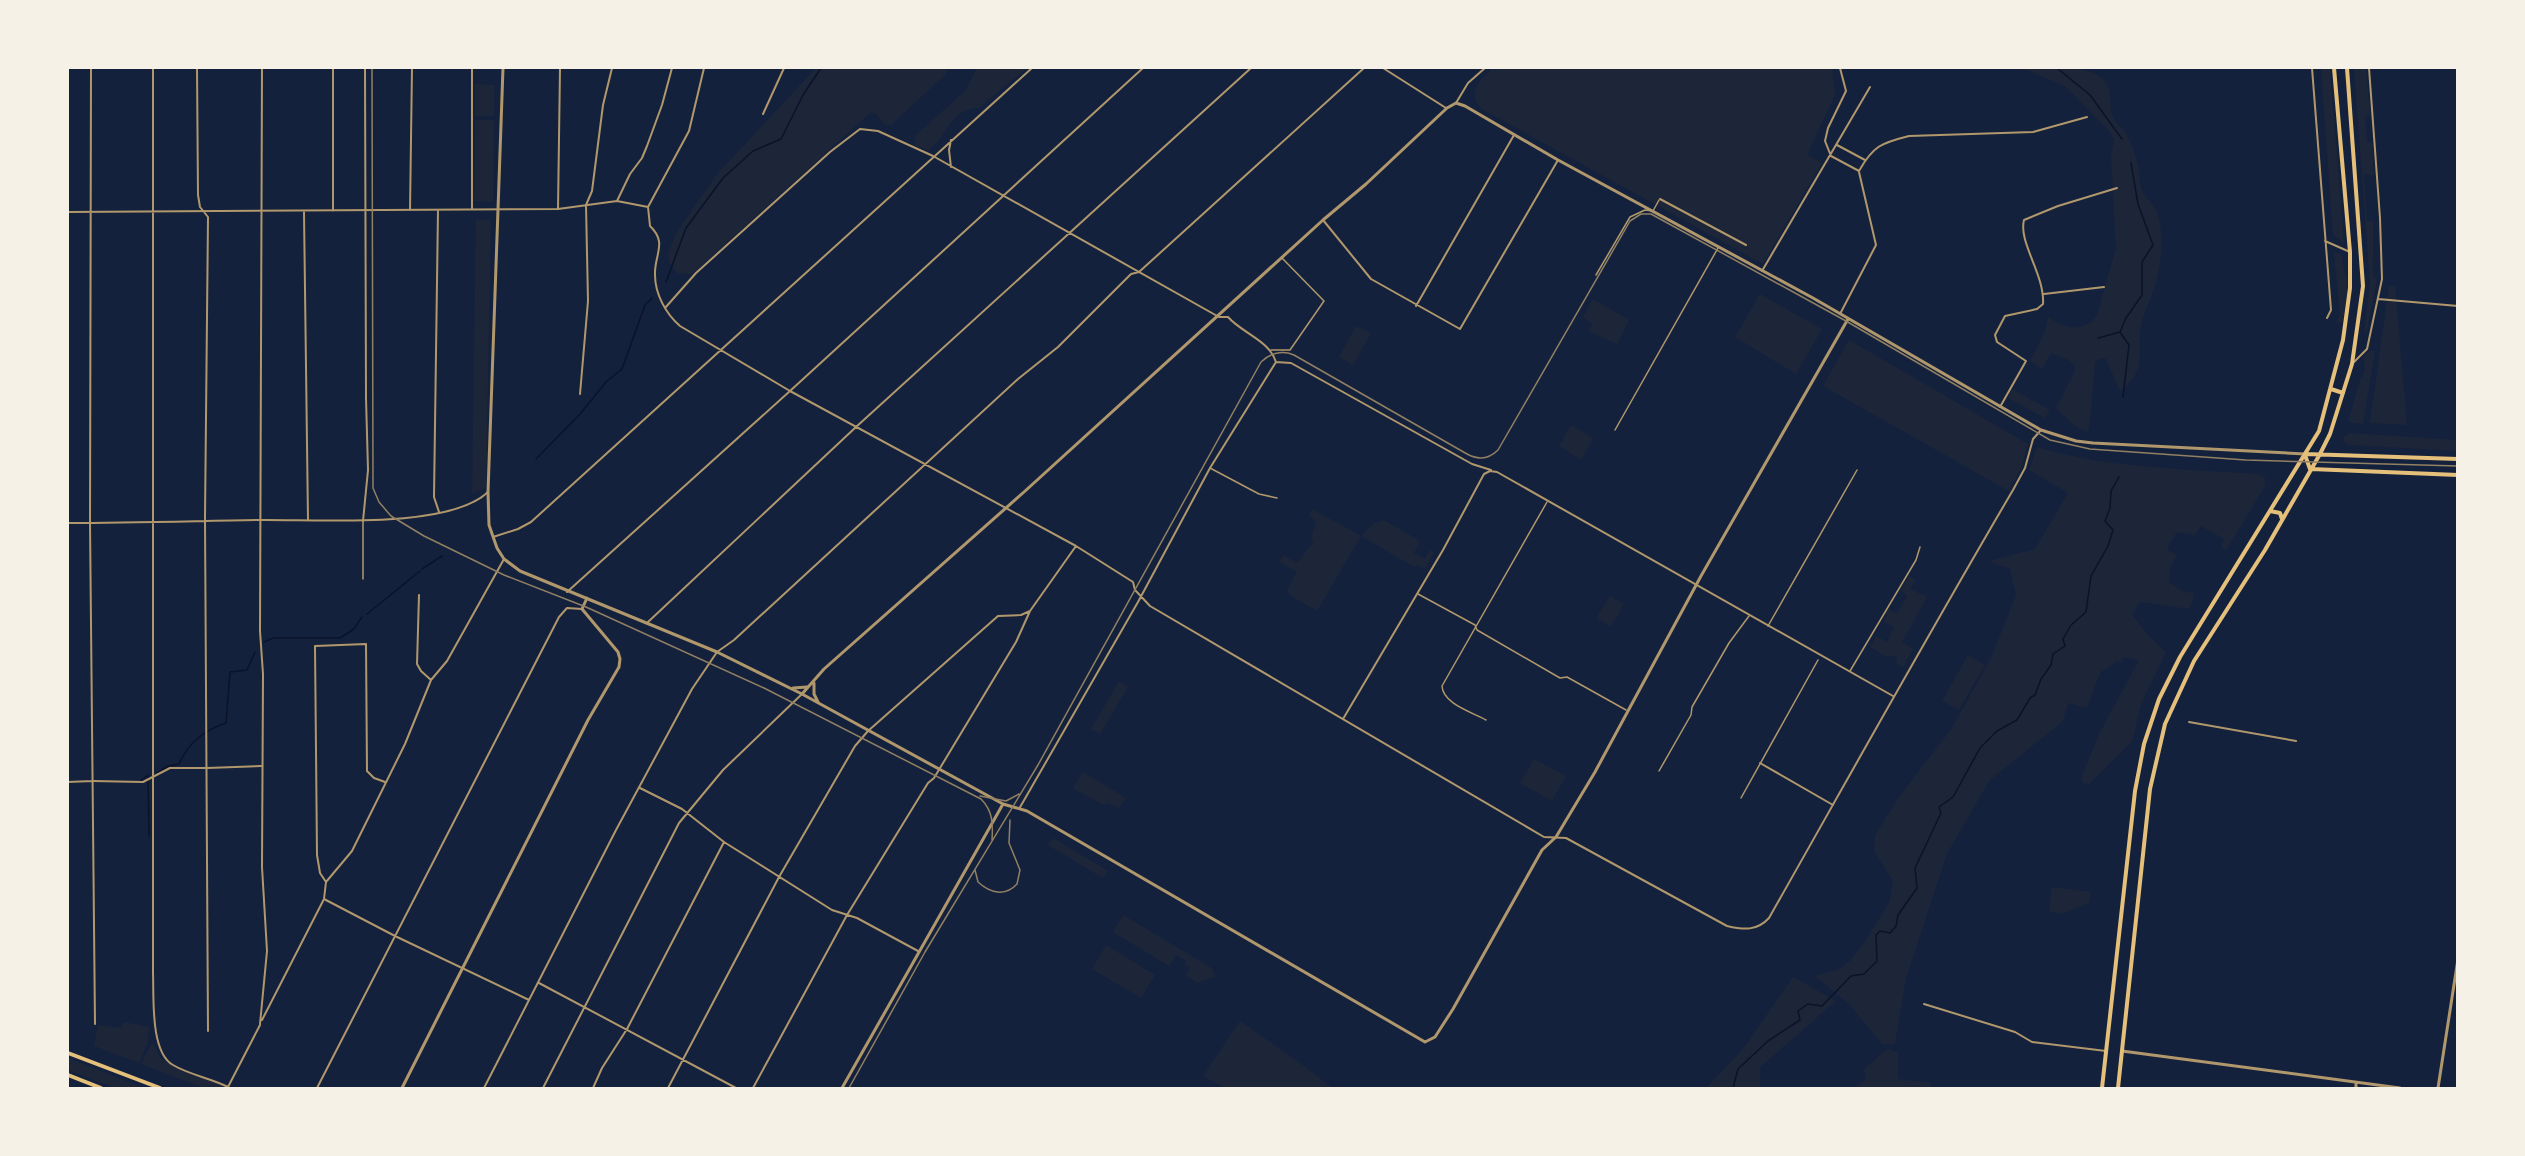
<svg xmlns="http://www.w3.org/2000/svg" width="2525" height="1156" font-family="'Nunito Sans',sans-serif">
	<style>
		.green { fill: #1d2539 }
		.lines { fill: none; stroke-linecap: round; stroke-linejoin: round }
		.stream { stroke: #0b132b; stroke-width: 1.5 }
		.service { stroke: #b1986c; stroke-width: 1.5 }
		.pedestrian { stroke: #b1986c; stroke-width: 2 }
		.minor { stroke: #b1986c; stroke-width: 2 }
		.tertiary { stroke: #b1986c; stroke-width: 3 }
		.primary { stroke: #e5c07b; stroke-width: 4 }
		.tram { stroke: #918062; stroke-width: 1.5 }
	</style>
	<rect width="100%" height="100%" fill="#14213d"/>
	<!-- green -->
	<path class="green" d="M 816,68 L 948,68 L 946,74 L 891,125 L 885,125 L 875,113 L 870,113 L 691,275 L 677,273 L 670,263 L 668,253 L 678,230 L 718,173 Z
		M 977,68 L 1027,68 L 979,108 C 948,108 947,140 928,150 L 914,145 L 916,135 L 965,91 Z
		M 1493,68 L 1832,68 L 1835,95 L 1807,155 L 1822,163 L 1763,264 L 1482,109 C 1465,93 1481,79 1493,68 Z
		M 2022,68 C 2047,68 2077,63 2099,76 C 2115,86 2107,103 2113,117 C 2116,125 2123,128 2127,135 C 2132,145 2137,159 2139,170 C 2140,176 2139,182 2141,188 C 2144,197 2152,202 2156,210 C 2164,229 2162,254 2158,274 C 2155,292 2145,307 2141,326 C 2135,355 2149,369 2120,391 L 2106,359 L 2100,358 L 2095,362 C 2092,386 2093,407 2088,432 L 2075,426 L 2056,408 L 2075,371 L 2075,366 L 2069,360 L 2051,353 L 2042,369 L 2030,361 L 2045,332 L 2048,316 C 2062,330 2086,333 2097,315 L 2116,248 L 2111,156 L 2114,141 L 2111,133 L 2065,86 Z
		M 2321,68 L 2330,68 L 2344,243 L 2333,235 Z
		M 2354,68 L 2366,68 L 2370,115 L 2365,116 L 2367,142 L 2372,143 L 2374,176 L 2364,174 L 2367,221 L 2373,221 L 2373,276 L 2377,279 L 2367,331 L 2364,333 L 2370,283 Z
		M 475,84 L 494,85 L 494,116 L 475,116 Z
		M 475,120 L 494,120 L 493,202 L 474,201 Z
		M 476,220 L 491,220 L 486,488 L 472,494 Z
		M 2334,252 L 2342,255 C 2342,265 2345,271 2347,279 C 2348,291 2346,310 2342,322 L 2336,323 L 2340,315 Z
		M 2389,286 L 2395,286 L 2407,425 L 2370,423 Z
		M 1760,294 L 1822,329 L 1796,374 L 1735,337 Z
		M 1593,299 L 1629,320 L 1617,344 L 1588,331 L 1592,324 L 1583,317 Z
		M 1356,326 L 1371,333 L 1353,365 L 1339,357 Z
		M 1849,340 L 2028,444 L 2022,466 L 2009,491 L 1823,386 Z
		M 2369,351 L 2375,351 L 2363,424 L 2348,422 L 2360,380 L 2363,377 L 2365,368 L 2363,357 Z
		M 2012,389 L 2050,410 L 2045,418 L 2008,398 Z
		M 1571,425 L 1593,438 L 1581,460 L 1559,446 Z
		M 2349,433 L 2457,440 L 2457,451 L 2348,445 L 2344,442 L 2344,437 Z
		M 2037,447 C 2107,468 2184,469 2257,474 L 2265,478 L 2265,486 L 2227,549 L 2223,549 L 2221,546 L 2224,539 L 2201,526 L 2195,535 L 2177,532 L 2167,547 L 2169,551 L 2177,555 L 2170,568 L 2169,582 L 2181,591 L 2193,593 L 2193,600 L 2189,609 L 2140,602 L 2132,615 L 2149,636 L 2166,652 L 2141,704 L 2133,740 L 2089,784 L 2083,783 L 2081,778 L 2100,732 L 2139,660 L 2123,657 L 2122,662 L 2117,661 L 2100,673 L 2087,708 L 2068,703 L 2063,721 L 1989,781 L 1947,854 L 1906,978 L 1895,1044 L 1882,1044 L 1848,1003 L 1815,976 C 1824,972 1835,972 1842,967 C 1858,957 1875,924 1886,908 L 1890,899 L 1893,881 L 1874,851 L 1875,835 L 1899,797 L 1952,728 L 1991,658 L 2016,595 L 2010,569 L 1989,561 L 2035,549 L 2068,493 L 2029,470 Z
		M 1312,509 L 1361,536 L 1373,524 L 1384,520 L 1420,541 L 1414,553 L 1424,559 L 1430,550 L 1434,552 L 1425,569 L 1418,565 L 1414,567 L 1361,536 L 1317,611 L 1291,596 L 1287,590 L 1297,572 L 1279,562 L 1283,555 L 1297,563 L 1314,541 L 1311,538 L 1316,523 L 1309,515 Z
		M 1909,576 L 1915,580 L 1910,589 L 1927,597 L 1902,642 L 1913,649 L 1903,667 L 1897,664 L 1896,656 L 1887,657 L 1870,647 L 1876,636 L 1887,642 L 1894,627 L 1884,622 L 1887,615 L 1885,614 L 1888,609 L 1897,613 L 1907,596 L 1901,590 Z
		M 1610,596 L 1624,604 L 1611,627 L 1596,618 Z
		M 1968,655 L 1985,665 L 1959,710 L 1942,701 Z
		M 1119,681 L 1128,687 L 1100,734 L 1091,729 Z
		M 1534,759 L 1566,776 L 1552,801 L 1520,783 Z
		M 1083,772 L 1126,798 L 1119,808 L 1109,803 L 1103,805 L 1073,788 Z
		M 1053,838 L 1108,871 L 1103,878 L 1048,845 Z
		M 2052,887 L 2091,892 L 2089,903 L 2062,914 L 2049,911 Z
		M 1123,915 L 1213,969 L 1213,974 L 1217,976 L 1197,983 L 1185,975 L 1190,968 L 1185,965 L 1186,961 L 1176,955 L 1169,966 L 1113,932 Z
		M 1106,945 L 1155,975 L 1141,998 L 1092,969 Z
		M 1793,977 L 1836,1001 L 1760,1067 L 1760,1088 L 1706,1088 L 1743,1049 Z
		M 1240,1021 L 1296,1060 L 1333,1088 L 1225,1088 L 1203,1076 Z
		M 124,1022 L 149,1027 L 148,1042 L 139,1063 L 94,1046 L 98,1025 L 121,1028 Z
		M 152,1043 C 158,1049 158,1058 166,1062 C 181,1072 213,1077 224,1088 L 204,1088 L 141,1064 Z
		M 1887,1049 L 1898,1052 L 1898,1079 L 1931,1083 L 1930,1088 L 1854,1088 L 1866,1079 L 1864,1069 Z
		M 68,1058 L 144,1088 L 115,1088 L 68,1070 Z"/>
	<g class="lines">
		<!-- stream -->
		<path class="stream" d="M 2057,68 L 2090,95 L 2122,139
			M 666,282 L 686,228 L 723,178 L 753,151 L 781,139 L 803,95 L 821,68
			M 2098,338 L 2120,332
			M 2123,397 L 2129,345 L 2120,332 L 2126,318 L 2142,295 L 2142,262 L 2153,245 L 2138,204 L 2131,163
			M 536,459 L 580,414 L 607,381 L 622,369 L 645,305 L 652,298
			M 422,569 L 442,556
			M 367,614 L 420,571
			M 264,642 L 273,638 L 340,638 L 354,629 L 362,617
			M 157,773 L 168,766 L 179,764 C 189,742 203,731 226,723 L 230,672 L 247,670 L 255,652
			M 148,775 L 149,836
			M 140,781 L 148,775
			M 1733,1088 L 1738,1069 L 1768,1041 L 1800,1020 L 1798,1011 L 1808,1004 L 1822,1006 L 1851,976 L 1864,974 L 1877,961 L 1876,935 L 1880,931 L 1890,933 L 1896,926 L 1898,915 L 1917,888 L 1915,868 L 1941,813 L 1939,807 L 1953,797 L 1980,748 L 1997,731 L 2017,720 L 2030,698 L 2035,695 L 2041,679 L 2051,665 L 2053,654 L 2065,646 L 2063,639 L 2071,625 L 2086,612 L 2091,576 L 2108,546 L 2113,530 L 2105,521 L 2110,508 L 2111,491 L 2119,477"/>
		<!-- service -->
		<path class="service" d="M 1596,275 L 1630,217 L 1645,210 L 1653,211 L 1659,200
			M 1271,350 L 1290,350 L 1324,301 L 1282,258
			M 1615,430 L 1718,248
			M 1210,468 L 1259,494 L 1277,498
			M 363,579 L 363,521
			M 1418,594 L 1475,625 L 1477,630 L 1560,678 L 1567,677 L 1626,710
			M 1768,626 L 1857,470
			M 1850,671 L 1916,560 L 1920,547
			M 1486,720 C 1472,712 1443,704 1442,686 L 1547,502
			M 1659,771 L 1691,715 L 1692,707 L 1729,643 L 1749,616
			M 1741,798 L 1818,660"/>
		<!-- pedestrian -->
		<path class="pedestrian" d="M 1660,199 L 1746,245
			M 363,521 L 368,470
			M 2189,722 L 2296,741
			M 93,781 L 143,782 L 170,768 L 207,768"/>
		<!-- minor -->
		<path class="minor" d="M 91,68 L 90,523 L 95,1024
			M 153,68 L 153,973 C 154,997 150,1052 173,1065 C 190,1075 210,1078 228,1087
			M 197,68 L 198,195 L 200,207 L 208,217 L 205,518 L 208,1031
			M 333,68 L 333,211
			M 365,68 L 366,398 L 368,470
			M 704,68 L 689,131 L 648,207 L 650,226 C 668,243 654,255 655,275 C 655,294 666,314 680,326 L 790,391 L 1076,546 L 1133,582 L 1135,590 L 1150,606 L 1544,837 L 1566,838 L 1727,926 C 1744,930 1757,931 1769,918 C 1850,775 1930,631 2013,490 L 2025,468 L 2033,439 L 2041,430
			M 1383,68 L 1446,108
			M 1840,68 L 1846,91 L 1828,128 L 1825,141 L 1831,156 L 1859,171 C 1873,146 1881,143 1909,136 L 2033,132 L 2087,117
			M 2312,68 L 2331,310 L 2327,318
			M 1456,103 L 1468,83 L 1485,68
			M 763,114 L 784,68
			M 951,140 L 949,150 L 951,167
			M 1837,145 L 1865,160
			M 617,201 L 630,174 L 642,158 L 647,146 L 662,105 L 672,68
			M 472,209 L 472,68
			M 558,209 L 560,68
			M 410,210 L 412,68
			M 438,210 L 434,497 L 439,512
			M 68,212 L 558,209 L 617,201 L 648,207
			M 304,212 L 308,520
			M 1323,220 L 1371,279 L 1460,329 L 1558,160
			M 2325,241 L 2350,252
			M 1762,271 L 1870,87
			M 2044,294 L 2104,287
			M 2378,299 L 2458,306
			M 1416,306 L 1514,135
			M 665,308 L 696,273 L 830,152 L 860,129 L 878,131 L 933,156 L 1219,317 L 1228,317 C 1242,333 1270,341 1276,362
			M 1840,314 L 1876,245 L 1859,172
			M 1276,362 L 1291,363 L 1472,464 L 1491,470
			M 2354,362 L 2367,349 L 2382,279 L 2380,218 L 2369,68
			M 580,394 L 588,301 L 586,205 L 592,191 L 603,105 L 612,68
			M 2000,407 L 2026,361 L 1997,342 L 1995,335 L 2005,316 L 2037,309 L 2043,304 C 2045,275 2018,242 2024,220 L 2058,206 L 2117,188
			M 68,523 C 132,523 196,521 260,520 C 314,519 448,530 488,492
			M 493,537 L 518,529 L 531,522 L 1032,68
			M 567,592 L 790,391 L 1143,68
			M 419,595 L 417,664 L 421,671 L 431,680
			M 648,622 L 856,427 L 1251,68
			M 1343,719 L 1443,550 L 1484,474 L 1490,471 L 1497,472 L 1893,696
			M 1760,763 L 1833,805
			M 207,768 L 261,766
			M 68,782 L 92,781
			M 640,788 L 682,809 L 724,842 L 832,910 L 857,918 L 918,951
			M 1019,809 L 1138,602 L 1210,468 L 1276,362
			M 326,882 L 320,873 L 317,855 L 315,646 L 366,644 L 367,771 L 374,778 L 385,782
			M 324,899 L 395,936 L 529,1000
			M 539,983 L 736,1088
			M 1924,1004 L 2015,1032 L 2032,1042 L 2106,1051
			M 262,1020 L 324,899 L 326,882 L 352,851 L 405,744 L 431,680 L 447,661 L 504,559
			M 260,1024 L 267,951 L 262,867 L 263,674 L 260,631 L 262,68
			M 228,1087 L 260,1025
			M 317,1088 L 559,617 L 567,608 L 582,609
			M 484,1088 L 616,830 L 692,689 L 717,652 L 734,640 L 1018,379 L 1058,347 L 1131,274 L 1139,272 L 1364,68
			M 543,1088 L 679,823 L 723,770 L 802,694
			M 593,1088 L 602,1068 L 627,1029 L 724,842
			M 668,1088 L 779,877 L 855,746 L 868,731 L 998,616 L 1021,615 L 1030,611
			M 753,1088 L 847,915 L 928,783 L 934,778 L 1016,642 L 1030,611 L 1076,546"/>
		<!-- tertiary -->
		<path class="tertiary" d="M 503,68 L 488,492 L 489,525 L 497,548 L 504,559 L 520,571 L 717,652 L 802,694 L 1003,804 L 1027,811 L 1425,1042 L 1435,1037 L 1453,1009 L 1542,850 L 1556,837 L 1595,772 L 1701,576 L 1848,319
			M 814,683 L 814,694 L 818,702
			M 793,688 L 807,687
			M 802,694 L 824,669 L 1024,492 L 1323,220 L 1366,184 L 1447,108 L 1456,103 L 1465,106 L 1558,160 L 1813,298 L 2041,430 L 2076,441 L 2093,443 L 2305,454
			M 2122,1051 L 2400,1088
			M 402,1088 L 588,720 L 619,667 L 620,659 L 618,652 L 582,609 L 587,598
			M 842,1088 L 1003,804
			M 2356,1088 L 2356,1083
			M 2438,1088 L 2458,959"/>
		<!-- primary -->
		<path class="primary" d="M 2331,389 L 2343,393
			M 2305,454 L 2458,459
			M 2305,455 L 2310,469
			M 2311,469 L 2458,475
			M 2270,511 L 2280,513 L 2282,519
			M 68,1053 L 160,1088
			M 68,1075 L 101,1088
			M 2102,1088 L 2135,791 L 2144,744 L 2159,699 L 2180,657 L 2319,431 L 2343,340 L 2350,288 L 2350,252 L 2334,68
			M 2118,1088 L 2150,789 L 2165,724 L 2194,661 L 2265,550 L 2320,454 L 2330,434 L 2352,364 L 2363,286 L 2347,68"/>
		<!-- tram -->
		<path class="tram" d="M 372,68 L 373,488 L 379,502 L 391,516 L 424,536 L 504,575 L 586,607 L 764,688 L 981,799 C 993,811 993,824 992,840
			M 980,796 L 1006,801 L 1019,794
			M 975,870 L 978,882 C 990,893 1005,897 1017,884 L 1020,870 L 1009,843 L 1010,820
			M 849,1088 L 925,952 L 1038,765 L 1261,362 C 1270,353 1282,350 1294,355 L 1467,454 C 1478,460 1489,459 1498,450 L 1630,221 L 1641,214 L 1651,214 L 1846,321 L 2050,440 L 2090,449 L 2246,460 L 2458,466"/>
	</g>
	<!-- border -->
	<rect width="2525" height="1156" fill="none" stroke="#f6f1e7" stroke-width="138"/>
</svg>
